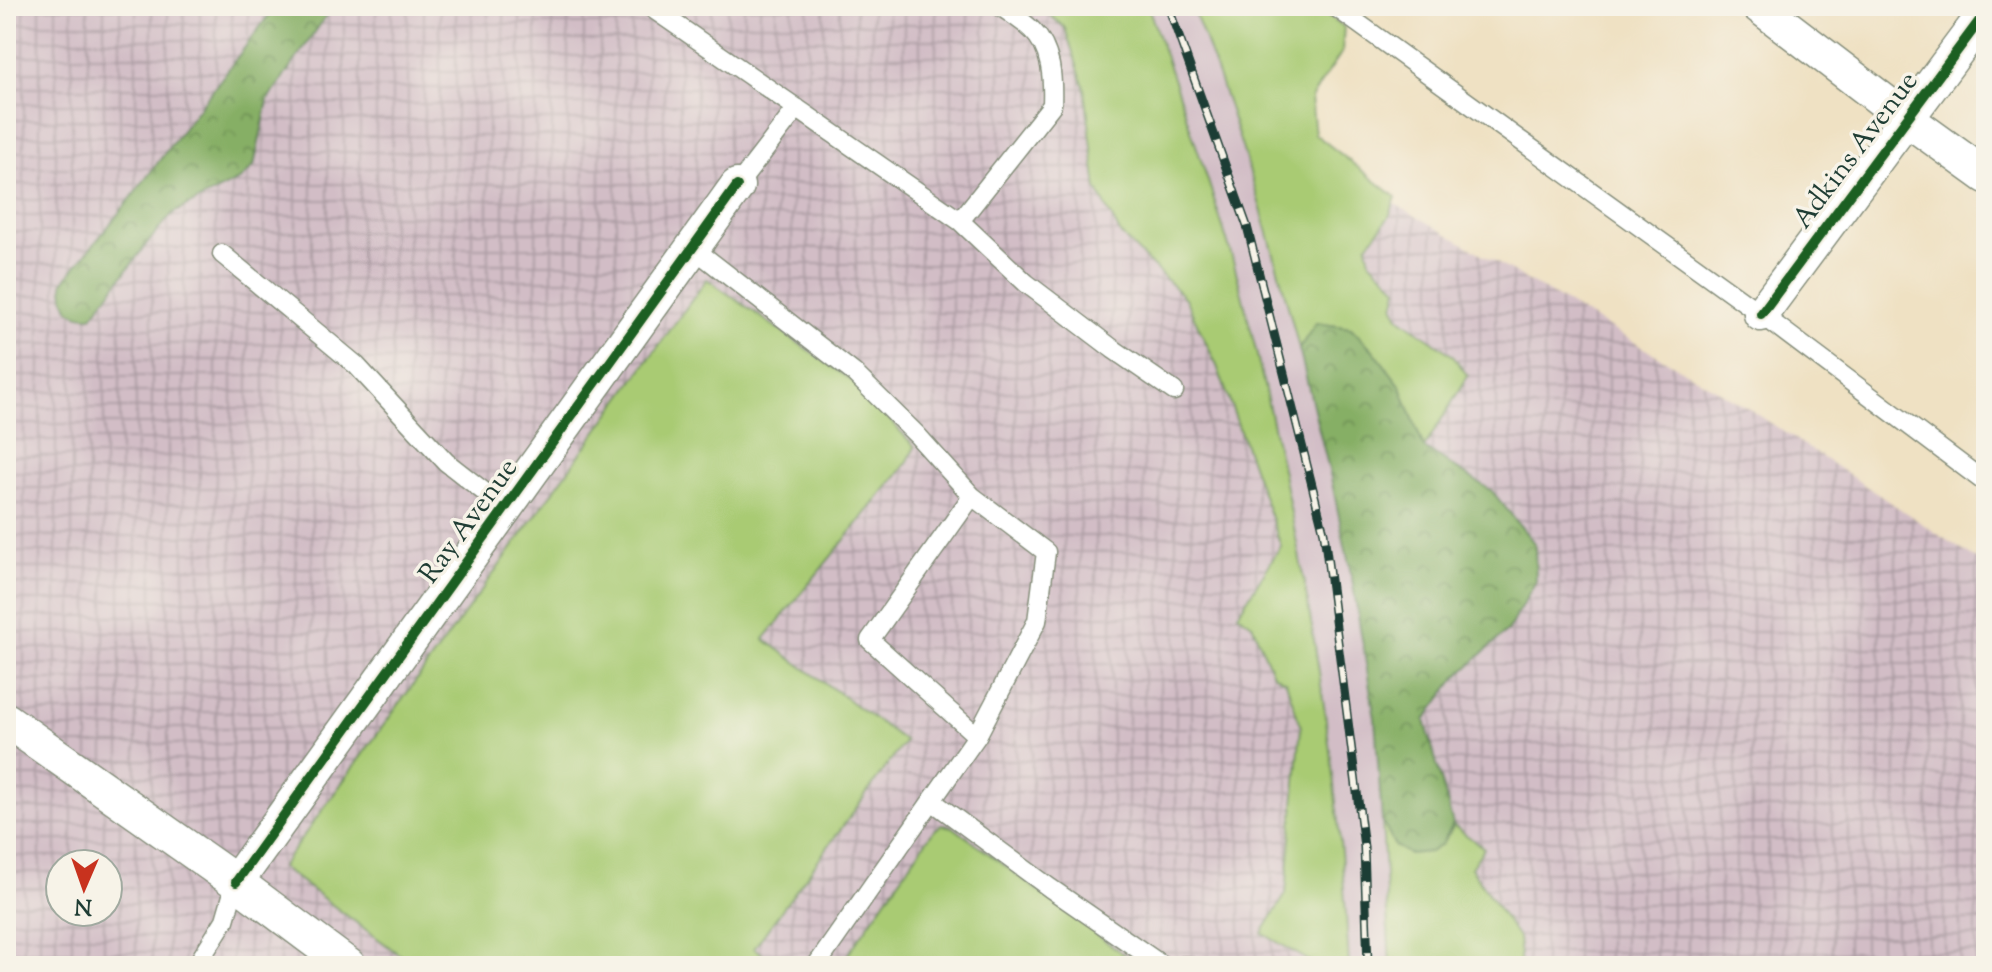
<svg xmlns="http://www.w3.org/2000/svg" width="1992" height="972" font-family="'Sorts Mill Goudy',serif">
	<style>
		.industrial { fill: url(#industrial-grid); fill-rule: evenodd }
		.railway { fill: #d2bdc6 }
		.green { fill: #a9cb73; stroke: #648454; stroke-width: 2 }
		.forest { fill: url(#forest-crowns); stroke: #52764c; stroke-width: 2 }
		.lines { fill: none; stroke-linecap: round; stroke-linejoin: round }
		.service-casing { stroke: #878f7c; stroke-width: 21 }
		.minor-casing { stroke: #878f7c; stroke-width: 37 }
		.service { stroke: #fff; stroke-width: 18 }
		.minor { stroke: #fff; stroke-width: 34 }
		.rail-casing { stroke: #1f3d34; stroke-width: 9 }
		.rail { stroke: #f7f3e8; stroke-width: 6; stroke-dasharray: 18; stroke-linecap: butt }
		.cycleway-casing { stroke: #f7f3e8; stroke-width: 15 }
		.cycleway { stroke: #1b5e20; stroke-width: 10 }
		.labels { text-anchor: middle; stroke-width: 7; stroke-linejoin: round; paint-order: stroke }
		.street-label { font-size: 28px; fill: #1f3d34; stroke: #f7f3e8 }
	</style>
	<defs>
		<pattern id="industrial-grid" width="8" height="8" patternUnits="userSpaceOnUse" patternTransform="scale(2)"><rect width="8" height="8" fill="#d2bdc6"/><path d="M0 4h8M4 0v8" fill="none" stroke="#aa9ba2"/></pattern>
		<pattern id="forest-crowns" width="20" height="18" patternUnits="userSpaceOnUse" patternTransform="scale(2)"><rect width="20" height="18" fill="#86af65"/><path d="M2 6a3 3 0 1 1 6 0M12 15a3 3 0 1 1 6 0" fill="none" stroke="#6d9054"/></pattern>
	</defs>
	<rect width="100%" height="100%" fill="#f7f3e8"/>
	<filter id="ink" filterUnits="userSpaceOnUse"><feTurbulence type="fractalNoise" baseFrequency=".0125" numOctaves="2"/><feDisplacementMap in="SourceGraphic" scale="16" xChannelSelector="R" yChannelSelector="G"/><feConvolveMatrix kernelMatrix="1 2 1 2 8 2 1 2 1" color-interpolation-filters="sRGB"/></filter>
	<filter id="wash" filterUnits="userSpaceOnUse"><feTurbulence type="fractalNoise" baseFrequency=".006" numOctaves="4" result="noise"/><feDisplacementMap in="SourceGraphic" scale="32" xChannelSelector="R" yChannelSelector="G"/><feGaussianBlur stdDeviation="1.8" result="paint"/><feColorMatrix in="noise" values="0 0 0 0 0 0 0 0 0 0 0 0 0 0 0 0 0 1.4 0 .05"/><feComposite in="paint" operator="in"/></filter>
	<g filter="url(#wash)">
		<rect width="100%" height="100%" fill="#efe1c3"/>
		<!-- industrial -->
		<path class="industrial" d="M 6,6 L 1097,6 L 1113,41 L 1748,408 L 1986,566 L 1986,966 L 6,966 ZM 60,864 L 108,864 L 108,912 L 60,912 Z"/>
		<!-- railway -->
		<path class="railway" d="M 1148,6 L 1192,6 L 1214,61 L 1279,268 L 1331,478 L 1352,579 L 1375,718 L 1390,966 L 1349,966 L 1346,913 L 1332,762 L 1316,641 L 1295,529 L 1268,401 L 1234,263 L 1187,119 Z"/>
		<!-- green -->
		<path class="green" d="M 1039,6 L 1148,6 C 1177,91 1209,177 1234,264 C 1252,330 1267,397 1281,464 C 1316,629 1341,797 1349,966 L 1318,966 L 1262,933 L 1286,894 L 1301,727 L 1286,682 L 1273,674 L 1252,624 L 1238,614 L 1281,546 L 1217,366 L 1185,298 L 1121,235 L 1097,189 L 1085,90 L 1065,28 Z
			M 1192,6 L 1316,6 L 1344,27 L 1342,52 L 1311,98 L 1315,134 L 1396,197 L 1389,217 L 1367,246 L 1370,261 L 1398,288 L 1394,307 L 1400,318 L 1452,355 L 1468,376 L 1424,448 L 1400,385 L 1372,349 L 1351,328 L 1316,323 L 1299,349 C 1270,233 1236,118 1192,6 Z
			M 707,279 L 855,383 L 915,447 L 907,463 L 764,639 L 905,741 L 754,948 L 778,966 L 415,966 L 281,867 Z
			M 1382,821 L 1395,846 L 1442,844 L 1454,826 L 1484,848 L 1471,868 L 1518,938 L 1521,966 L 1390,966 Z
			M 942,825 L 953,827 L 1139,966 L 840,966 L 933,831 Z"/>
		<!-- forest -->
		<path class="forest" d="M 276,6 L 333,6 L 268,100 L 254,166 L 241,179 L 173,213 L 149,241 L 92,316 C 67,317 63,305 63,282 L 128,202 Z
			M 1316,323 L 1351,328 L 1372,349 L 1400,385 L 1424,448 L 1492,491 L 1535,544 L 1536,581 L 1508,630 L 1456,678 L 1425,720 L 1453,824 L 1442,844 L 1430,852 L 1409,854 L 1395,846 L 1382,821 L 1375,718 L 1352,579 L 1331,478 L 1299,349 Z"/>
	</g>
	<g filter="url(#ink)">
		<g class="lines">
			<!-- service casing -->
			<g class="service-casing">
				<path id="service" d="M 649,6 L 960,221 L 1052,105 C 1053,79 1052,49 1032,30 C 1023,21 1011,14 1000,6
					M 1334,6 L 1761,314 L 1986,483
					M 737,186 L 797,108
					M 960,221 L 1026,283 L 1113,349 L 1174,391
					M 693,248 L 854,373 L 917,435 L 972,496 L 870,640 L 977,736 L 1037,621 L 1046,552 L 972,496
					M 222,254 L 356,365 L 446,462 L 505,508
					M 932,801 L 1050,888 L 1163,966
					M 196,966 L 225,920 L 236,882
					M 816,966 L 977,736
					M 1182,966 L 1189,966"/>
			</g>
			<!-- minor casing -->
			<g class="minor-casing">
				<path id="minor" d="M 1759,6 L 1907,119 L 1986,176
					M 1761,314 L 1986,12
					M 6,720 L 236,882 L 349,966
					M 236,882 L 737,186"/>
			</g>
			<!-- service -->
			<use href="#service" class="service"/>
			<!-- minor -->
			<use href="#minor" class="minor"/>
			<!-- rail casing -->
			<g class="rail-casing">
				<path id="rail" d="M 1168,6 L 1247,226 L 1324,533 L 1364,847 L 1368,966"/>
			</g>
			<!-- rail -->
			<use href="#rail" class="rail"/>
			<!-- cycleway casing -->
			<g class="cycleway-casing">
				<path id="cycleway" d="M 1761,314 L 1986,12
					M 236,882 L 737,186"/>
			</g>
			<!-- cycleway -->
			<use href="#cycleway" class="cycleway"/>
		</g>
	</g>
	<g class="labels">
		<!-- street labels -->
		<g class="street-label">
			<text transform="translate(1854 149) rotate(-53)" y="10">Adkins Avenue</text>
			<text transform="translate(467 520) rotate(-54)" y="10">Ray Avenue</text>
		</g>
	</g>
	<!-- margin -->
	<rect width="1992" height="972" fill="none" stroke="#f7f3e8" stroke-width="32"/>
	<!-- north arrow -->
	<g transform="translate(84 888) rotate(182)"><circle r="38" fill="#f7f3e8" stroke="#a1aaa0" stroke-width="2"/>
	<path d="M0-6L14 30L0 20L-14 30Z" fill="#c8321e"/>
	<text y="-12" font-size="22" font-weight="bold" text-anchor="middle" fill="#1f3d34">N</text>
	</g>
</svg>
